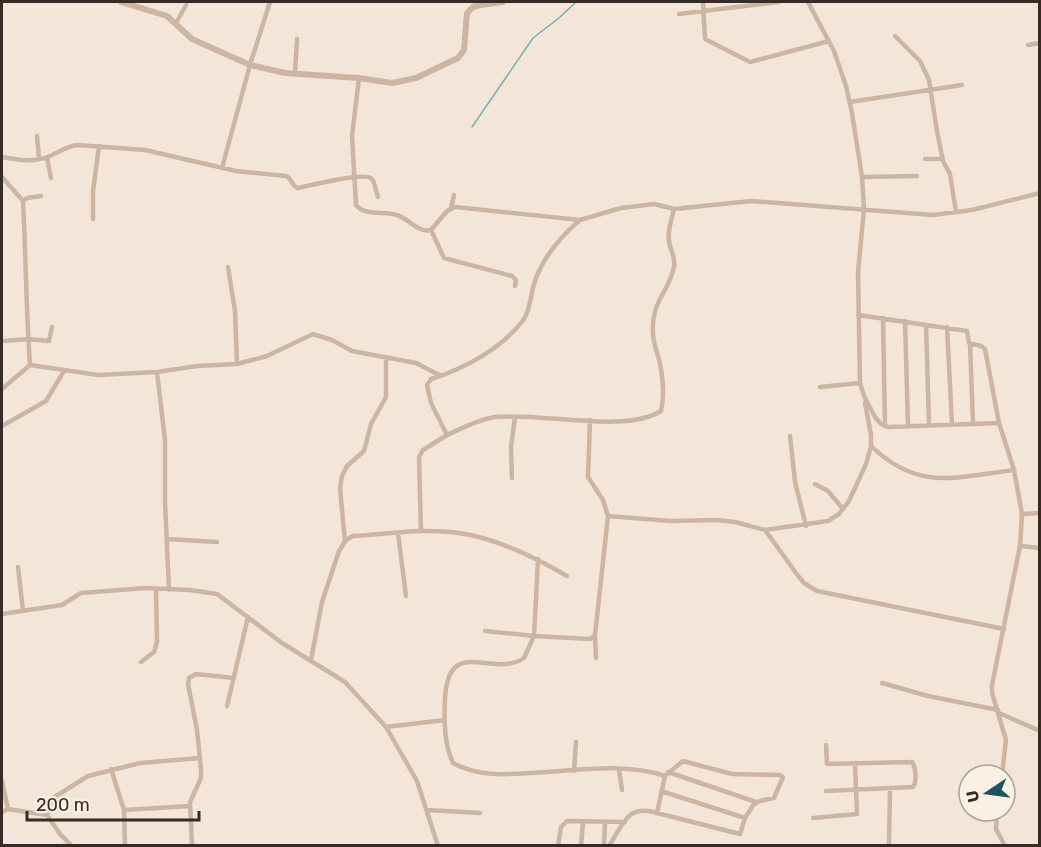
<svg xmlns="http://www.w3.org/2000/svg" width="1041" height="847" font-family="Rubik,sans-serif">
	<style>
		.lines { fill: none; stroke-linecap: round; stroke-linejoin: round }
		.stream { stroke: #74b0b3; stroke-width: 1.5 }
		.minor { stroke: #ccb6a3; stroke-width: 4.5 }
		.tertiary { stroke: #ccb6a3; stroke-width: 6 }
	</style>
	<rect width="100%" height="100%" fill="#f3e6d8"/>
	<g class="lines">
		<!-- stream -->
		<path class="stream" d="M 472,127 L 533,38 L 559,18 L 576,2"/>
		<!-- minor -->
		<path class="minor" d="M 703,2 L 705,39 L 750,62 L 829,41
			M 808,2 L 834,51 L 846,86 L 852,113 L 862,177 L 864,209 L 858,272 L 860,383 L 864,396 L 875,417 L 881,424 L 888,427 L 999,423 L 1014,470 L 1022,514 L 1020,546 L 992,685 L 992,693 L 1006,740 L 1002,775
			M 679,14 L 779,2
			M 176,23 L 186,5
			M 895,36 L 920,61 L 929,80 L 937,131 L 943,161 L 950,174 L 956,212
			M 1028,45 L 1040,43
			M 295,73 L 297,39
			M 359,78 L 352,136 L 356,205 C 364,216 384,211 397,215 C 409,219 418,233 431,230 L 447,211 L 455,207 L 580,220 L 621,208 L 654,204 L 674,209 L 751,201 L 933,215 L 972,210 L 1040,193
			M 850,102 L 962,85
			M 37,136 L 39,159
			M 2,157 C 18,160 34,163 50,156 C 59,152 67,146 77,145 L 145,150 L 236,171 L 286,176 C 292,178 291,186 298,188 C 309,186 366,171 372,179 C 375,183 376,192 378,197
			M 47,158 L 51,178
			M 925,159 L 943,159
			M 222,168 L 250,65 L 270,2
			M 2,177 L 23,201
			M 862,177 L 917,176
			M 41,196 L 27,198 L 23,201 C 26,256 26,310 30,365 L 98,375 L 157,372 L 165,440 L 165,502 L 169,590
			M 451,208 L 454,195
			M 93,219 L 93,191 L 99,146
			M 431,230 L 444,258 L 512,276 L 516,280 L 515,286
			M 858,315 L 967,331 L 969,343 L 981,346 L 985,349 L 999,423
			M 883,318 L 885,426
			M 905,321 L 908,426
			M 926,325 L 929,425
			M 947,327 L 952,424
			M 4,341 L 28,339 L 49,341 L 52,327
			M 970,344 L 973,423
			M 237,364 L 267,356 L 313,334 L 332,340 L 352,351 L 416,363 L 441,376
			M 157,372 L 197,366 L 237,364 L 235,311 L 228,267
			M 820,387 L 860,383
			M 2,389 L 30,365
			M 2,426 L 46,401 L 64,371
			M 447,435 C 463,428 479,419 495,417 C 541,412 624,434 661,411 C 664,397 663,378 660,364 C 658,353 653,344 653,333 C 651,301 668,294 674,267 C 676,256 670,251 669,241 C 667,231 672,219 674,209
			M 790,436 L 795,482 L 806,526
			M 871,446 C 919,492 955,477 1014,470
			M 512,478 L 511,447 L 515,417
			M 815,484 L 828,491 L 843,509
			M 1022,514 L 1040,513
			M 608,516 L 671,521 L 716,520 L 735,522 L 765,530 L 828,521 L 839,514 L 849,501 L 866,464 L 871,446 L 871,435 L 865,403
			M 765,530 L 799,577 L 804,583 L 817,591 L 1004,629
			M 421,531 L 419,457 L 423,450 L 447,435 L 431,403 L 427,385 L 431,379 C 464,369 503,348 524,319 C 530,310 531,294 534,284 C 542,258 559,238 580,220
			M 398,533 L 406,596
			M 167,539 L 217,542
			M 345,542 L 340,488 L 342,476 L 347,466 L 364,451 L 371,424 L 386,397 L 386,357
			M 1020,546 L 1040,548
			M 538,559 L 534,636 L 524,658 C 493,679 448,634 445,699 C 444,720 444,744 453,763 C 476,776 504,775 530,773 C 574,771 623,762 665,776
			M 18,567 L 23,611
			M 2,614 L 62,605 L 81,593 L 146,588 L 190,590 L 217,594 L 282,643 L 345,682 L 386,727 L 417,781 L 438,846
			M 485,631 L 534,636 L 590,639 L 595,635 L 608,516 L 603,500 L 588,477 L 590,420
			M 595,635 L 596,658
			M 311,660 L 322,602 L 339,551 L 346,540 L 353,536 C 390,534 428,527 465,534 C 500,540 536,558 567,576
			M 141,662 L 154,652 L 157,642 L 156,589
			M 882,683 L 928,696 L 998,710
			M 227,706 L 248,617
			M 999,713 L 1040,731
			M 386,727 L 445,720
			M 111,769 L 124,810 L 125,846
			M 619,769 L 622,790
			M 574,771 L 576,742
			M 668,772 L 756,802
			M 2,781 L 8,809
			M 661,791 L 745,818
			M 826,791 L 913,787 C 917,782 916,767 912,762 L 827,764 L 826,745
			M 124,810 L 190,806
			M 427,810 L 480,813
			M 997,811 L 996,829 L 1005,846
			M 2,812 L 8,809 L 47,815 L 53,798 L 88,776 L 140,763 L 200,758
			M 47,815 L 60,834 L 72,846
			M 813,818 L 857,814 L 855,763
			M 192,846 L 190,802 L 201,778 L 201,769 L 197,730 L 188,684 L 189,678 L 196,674 L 234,678
			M 558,846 L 561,827 L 567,821 L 625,822
			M 581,846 L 583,822
			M 604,846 L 605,822
			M 609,846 C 624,823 627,804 657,813 L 732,832 L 740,834 L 745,818 L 754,804 L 760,801 L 774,798 L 783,777 L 780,775 L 732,774 L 683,761 L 665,776 L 657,813
			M 889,846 L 890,788"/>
		<!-- tertiary -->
		<path class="tertiary" d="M 121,2 L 167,16 L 192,39 L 250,65 L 285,73 L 359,78 L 392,83 L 416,78 L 458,58 L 464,50 L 467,13 L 473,7 L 480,5 L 503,2"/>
	</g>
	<!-- border -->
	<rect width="1041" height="847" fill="none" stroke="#362b26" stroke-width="6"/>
	<!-- north arrow -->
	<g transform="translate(987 793) rotate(257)"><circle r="28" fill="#fbf0e4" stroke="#aca198" stroke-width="1.5"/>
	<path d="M0-4.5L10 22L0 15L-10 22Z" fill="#18575b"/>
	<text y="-9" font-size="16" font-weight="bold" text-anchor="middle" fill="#362b26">U</text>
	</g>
	<!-- scale -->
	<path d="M27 811v9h172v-9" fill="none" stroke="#362b26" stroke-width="3"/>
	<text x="36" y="811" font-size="18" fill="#362b26" stroke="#fbf0e4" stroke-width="4.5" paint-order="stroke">200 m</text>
</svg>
